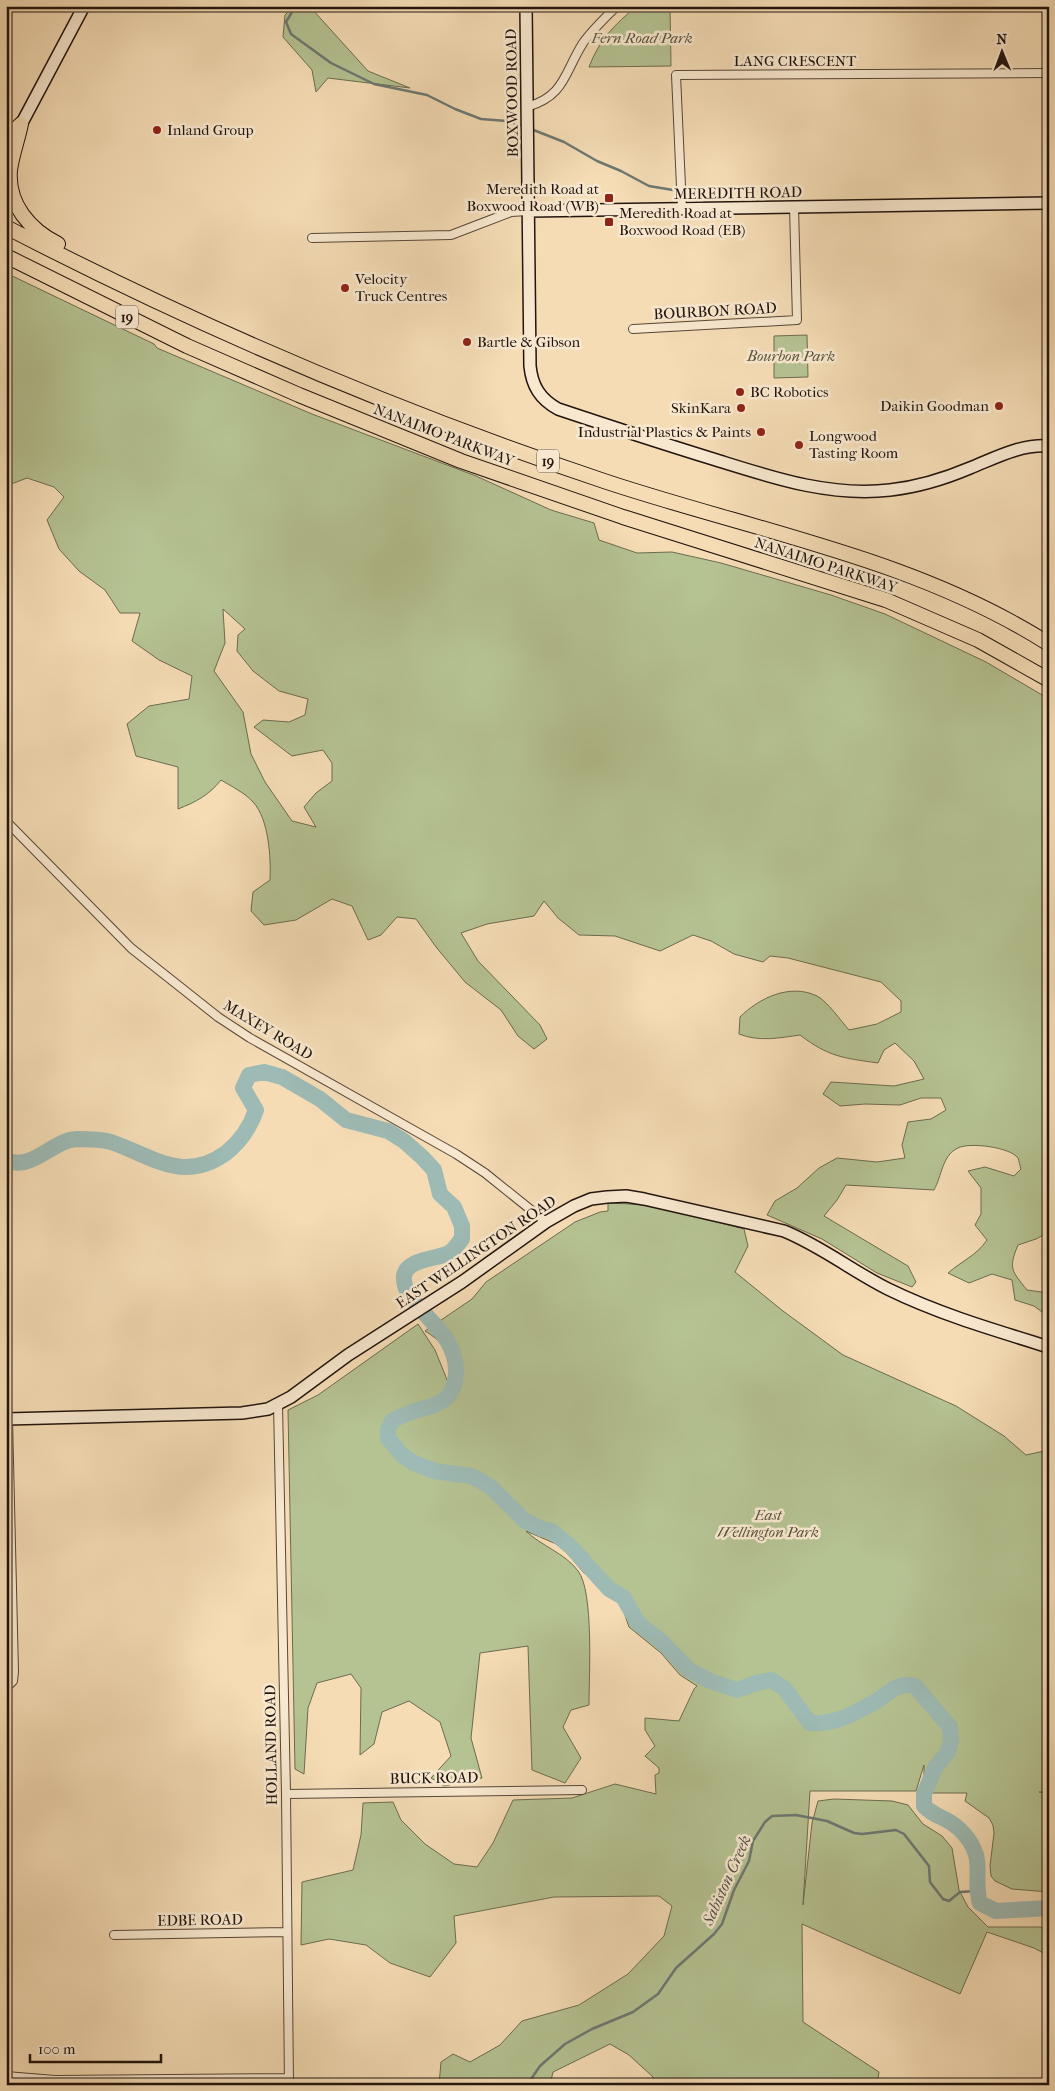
<svg xmlns="http://www.w3.org/2000/svg" width="1055" height="2091" font-family="'IM FELL French Canon',serif">
	<style>
		.green { fill: #b5c292; stroke: #6c6b50; fill-rule: evenodd }
		.lines { fill: none; stroke-linecap: round; stroke-linejoin: round }
		.stream { stroke: #6c7872; stroke-width: 2.5 }
		.river { stroke: #9dbab4; stroke-width: 16 }
		.street-casing { stroke: #574638; stroke-width: 10 }
		.secondary-casing { stroke: #22140e; stroke-width: 14 }
		.highway-casing { stroke: #22140e; stroke-width: 16 }
		.street { stroke: #f8e8cf; stroke-width: 8 }
		.secondary { stroke: #f8e8cf; stroke-width: 11 }
		.highway { stroke: #f5dcb5; stroke-width: 14 }
		.poi-dot { fill: #8f2418; stroke: #f8e8cf; stroke-width: 2 }
		.labels { text-anchor: middle; stroke-width: 5; stroke-linejoin: round; paint-order: stroke }
		.shield { fill: #f8e8cf; stroke: #625448; stroke-width: 1 }
		.shield-label { font-size: 14px; font-weight: bold; fill: #22140e }
		.park-label { font-size: 15px; font-style: italic; fill: #55513c; stroke: #f8e8cf }
		.street-label { font-size: 15px; fill: #22140e; stroke: #f8e8cf }
		.poi-label { font-size: 15px; fill: #22140e; stroke: #f8e8cf; text-anchor: start }
		.water-label { font-size: 16px; font-style: italic; fill: #4d4e48; stroke: #f8e8cf }
	</style>
	<rect width="100%" height="100%" fill="#f5dcb5"/>
	<filter id="stains"><feTurbulence type="fractalNoise" baseFrequency=".004" numOctaves="4"/><feColorMatrix values="0 0 0 0 .2 0 0 0 0 .09 0 0 0 0 .02 0 0 0 .5 -.17"/></filter>
	<radialGradient id="worn" r=".72"><stop offset=".6" stop-color="#630" stop-opacity="0"/><stop offset="1" stop-color="#630" stop-opacity=".3"/></radialGradient>
	<!-- green -->
	<path class="green" d="M 294,6 L 312,6 L 312,9 L 368,71 L 410,88 L 328,78 L 316,92 L 312,70 L 283,37 L 285,15 Z
		M 637,6 L 670,6 L 671,66 L 589,67 C 599,40 615,24 637,6 Z
		M 6,273 L 154,344 L 157,348 L 312,414 L 476,476 L 551,510 L 594,523 L 599,540 L 637,553 L 672,552 L 721,563 L 831,595 L 885,614 L 986,662 L 1049,699 L 1049,1232 L 1036,1239 L 1018,1245 C 1008,1269 1012,1271 1027,1290 L 1049,1293 L 1049,1317 L 1034,1306 L 1015,1300 L 1012,1280 L 992,1274 L 969,1283 L 948,1273 C 963,1260 976,1256 987,1240 L 975,1225 L 981,1214 L 981,1188 L 968,1171 L 985,1167 L 1014,1176 L 1021,1169 C 1020,1166 1019,1161 1018,1158 C 1010,1147 969,1142 958,1148 C 942,1155 942,1176 934,1190 L 846,1185 L 837,1200 L 824,1216 L 908,1266 L 916,1282 L 912,1287 L 877,1273 L 822,1239 L 767,1215 L 775,1201 L 797,1188 L 819,1168 L 837,1158 L 877,1162 L 905,1158 L 902,1145 L 908,1122 L 931,1119 L 946,1110 L 941,1098 L 921,1098 L 900,1105 L 865,1104 L 840,1106 L 823,1094 L 831,1082 L 894,1086 L 924,1079 L 914,1061 L 895,1043 L 884,1050 L 878,1063 C 843,1058 829,1057 800,1035 C 779,1038 759,1042 739,1034 L 740,1017 C 759,998 790,983 817,996 C 827,1001 841,1021 849,1030 L 877,1024 L 901,1012 L 901,1001 L 881,982 L 788,958 L 770,956 L 763,962 L 734,954 L 711,941 L 693,935 L 660,951 L 615,936 L 579,935 L 558,918 L 544,901 L 534,916 L 487,924 L 461,933 L 478,961 L 540,1025 L 547,1039 L 534,1049 L 518,1036 L 501,1010 L 465,982 L 436,947 L 416,919 L 397,917 L 381,935 L 368,940 L 352,906 L 332,899 L 296,920 L 264,925 L 251,911 L 253,892 L 270,880 C 271,858 269,819 253,802 C 245,793 231,786 221,780 C 209,795 196,802 178,809 L 178,767 L 136,756 L 127,724 L 149,706 L 189,699 L 192,676 L 159,660 L 132,641 L 140,613 L 120,613 L 105,590 L 79,571 L 59,549 L 47,520 L 64,497 L 54,487 L 27,478 L 6,486 ZM 223,609 L 245,629 L 238,635 L 237,651 L 253,671 L 279,691 L 308,699 L 305,715 L 289,722 L 263,720 L 254,727 L 292,756 L 323,750 L 332,763 L 332,781 L 316,793 L 304,807 L 316,827 L 292,821 L 265,782 L 251,754 L 243,712 L 214,671 L 225,643 Z
		M 807,335 L 808,377 L 774,378 L 774,336 Z
		M 608,1203 L 651,1205 L 744,1229 L 748,1246 L 735,1272 L 783,1311 L 843,1355 L 956,1406 L 1004,1436 L 1026,1455 L 1049,1450 L 1049,1792 L 1039,1792 L 1049,1793 L 1049,1892 L 1012,1889 L 995,1881 L 991,1876 L 990,1866 L 994,1833 L 993,1825 L 989,1818 L 965,1801 L 967,1793 L 926,1793 L 924,1782 L 924,1765 L 916,1791 L 810,1791 L 803,1905 L 812,1823 L 818,1801 L 834,1799 L 892,1801 L 908,1805 L 923,1824 L 942,1836 L 952,1848 L 959,1890 L 968,1907 L 988,1927 L 1041,1927 L 1049,1935 L 1049,1956 L 1034,1948 L 987,1932 L 960,1994 L 802,1924 L 803,2022 L 879,2072 L 877,2085 L 653,2085 L 653,2077 L 629,2055 L 610,2044 L 553,2072 L 550,2085 L 439,2085 L 441,2062 L 453,2054 L 470,2062 L 500,2045 L 522,2021 L 579,2005 L 628,1974 L 664,1936 L 672,1906 L 659,1896 L 554,1897 L 454,1916 L 456,1943 L 430,1977 L 390,1963 L 366,1945 L 329,1939 L 301,1945 L 302,1882 L 353,1870 L 361,1835 L 363,1803 L 393,1802 L 401,1820 L 425,1844 L 454,1864 L 477,1867 L 493,1843 L 513,1800 L 572,1798 L 615,1784 L 656,1794 L 655,1775 L 659,1773 L 659,1768 L 645,1756 L 655,1746 L 645,1730 L 645,1718 L 679,1721 L 694,1689 L 697,1686 L 680,1675 L 661,1653 L 629,1627 L 620,1601 L 613,1591 L 584,1573 L 561,1546 L 526,1531 C 541,1546 565,1553 578,1571 C 594,1591 589,1676 589,1705 L 571,1710 L 563,1727 L 581,1758 L 565,1783 L 532,1770 L 528,1646 L 480,1653 L 471,1738 L 482,1778 L 444,1786 L 431,1778 L 451,1756 L 440,1722 L 409,1701 L 382,1712 L 374,1744 L 360,1755 L 361,1688 L 351,1674 L 317,1683 L 308,1708 L 304,1774 L 295,1769 L 288,1410 L 318,1395 L 418,1324 L 435,1350 L 452,1392 C 453,1363 452,1347 425,1331 L 472,1299 L 486,1282 L 575,1222 L 600,1212 L 608,1211 Z"/>
	<g class="lines">
		<!-- stream -->
		<path class="stream" d="M 300,6 L 292,12 L 286,22 L 291,34 L 331,63 L 374,84 L 427,95 L 455,109 L 481,119 L 507,121 L 523,126
			M 531,129 L 564,142 L 597,161 L 621,171 L 649,186 L 673,190
			M 527,2085 L 540,2066 L 565,2044 L 592,2029 L 633,2012 L 658,1994 L 676,1968 L 714,1934 L 722,1924 L 734,1890 L 749,1861 L 753,1841 L 765,1822 L 772,1816 L 796,1815 L 827,1821 L 854,1833 L 862,1834 L 896,1830 L 904,1834 L 929,1866 L 930,1882 L 943,1899 L 949,1901 L 960,1892 L 976,1891"/>
		<!-- river -->
		<path class="river" d="M 6,1160 C 32,1172 52,1140 77,1139 C 88,1139 100,1139 111,1142 C 152,1156 183,1184 226,1153 C 241,1141 250,1128 256,1110 L 243,1088 L 249,1075 L 264,1072 L 282,1077 L 320,1099 L 346,1120 L 388,1131 L 404,1141 L 422,1157 L 434,1170 L 440,1194 L 454,1207 L 462,1226 L 462,1239 C 458,1243 454,1250 449,1253 C 437,1259 406,1259 404,1276 C 401,1307 458,1327 456,1373 C 456,1382 452,1394 444,1400 C 433,1408 421,1408 409,1413 C 403,1415 397,1418 392,1421 L 388,1429 L 388,1438 L 402,1455 L 412,1462 L 434,1471 L 471,1476 L 481,1481 L 492,1488 L 524,1520 L 542,1529 L 552,1531 L 572,1548 L 609,1589 L 623,1597 L 638,1623 L 662,1642 L 689,1670 L 710,1681 L 737,1690 L 756,1683 L 771,1680 L 784,1688 L 810,1723 C 834,1725 853,1714 873,1703 C 888,1695 896,1681 915,1686 L 950,1727 L 951,1740 L 948,1752 L 935,1768 L 924,1794 L 924,1806 C 933,1815 940,1816 950,1822 C 963,1830 975,1845 977,1860 C 979,1875 975,1888 980,1903 L 996,1911 L 1049,1908"/>
		<!-- street casing -->
		<g class="street-casing">
			<path id="street" d="M 527,107 C 565,96 564,73 583,43 C 592,30 606,17 617,6
				M 682,209 L 676,75 L 1049,73
				M 312,238 L 451,235 L 511,212 L 528,211
				M 633,329 L 797,320 L 794,207
				M 6,821 L 131,948 L 218,1017 L 250,1038 L 456,1154 L 485,1173 L 546,1222
				M 278,1404 L 286,1794 L 289,2085
				M 6,1688 L 13,1681 L 14,1672 L 8,1419
				M 286,1794 L 582,1790
				M 114,1935 L 287,1932
				M 6,2076 L 55,2080 L 289,2078"/>
		</g>
		<!-- secondary casing -->
		<g class="secondary-casing">
			<path id="secondary" d="M 526,6 L 530,366 C 532,386 540,399 558,409 C 609,426 661,443 713,459 C 771,477 828,497 890,490 C 917,487 944,479 970,468 C 995,458 1020,444 1049,446
				M 6,153 L 84,6
				M 528,211 L 1049,203
				M 6,1419 L 242,1413 L 268,1409 L 291,1397 L 348,1355 L 462,1282 L 546,1222 L 574,1206 L 591,1199 L 607,1197 L 626,1196 L 644,1199 L 784,1231 C 821,1246 852,1271 888,1289 C 939,1314 994,1330 1049,1347"/>
		</g>
		<!-- highway casing -->
		<g class="highway-casing">
			<path id="highway" d="M 21,124 C 18,139 12,155 10,170 C 7,204 30,230 58,244
				M 6,138 L 21,124
				M 6,227 C 199,327 398,412 604,481 C 754,531 914,558 1049,644
				M 6,256 L 187,346 L 299,395 L 461,461 L 623,517 L 886,600 L 978,640 L 1049,680"/>
		</g>
		<!-- street -->
		<use href="#street" class="street"/>
		<!-- secondary -->
		<use href="#secondary" class="secondary"/>
		<!-- highway -->
		<use href="#highway" class="highway"/>
	</g>
	<!-- markers -->
	<g class="poi-dot">
		<circle cx="157" cy="130" r="5"/>
		<rect x="604" y="193" width="10" height="10" rx="2.5"/>
		<rect x="604" y="217" width="10" height="10" rx="2.5"/>
		<circle cx="345" cy="288" r="5"/>
		<circle cx="467" cy="342" r="5"/>
		<circle cx="740" cy="392" r="5"/>
		<circle cx="999" cy="406" r="5"/>
		<circle cx="741" cy="408" r="5"/>
		<circle cx="761" cy="432" r="5"/>
		<circle cx="799" cy="445" r="5"/>
	</g>
	<g class="labels">
		<!-- shield labels -->
		<g class="shield">
			<rect x="116" y="305.5" width="22" height="23" rx="4"/>
			<rect x="537" y="449.5" width="22" height="23" rx="4"/>
		</g>
		<g class="shield-label">
			<text x="127" y="322">19</text>
			<text x="548" y="466">19</text>
		</g>
		<!-- park labels -->
		<g class="park-label">
			<text x="642" y="43">Fern Road Park</text>
			<text x="791" y="361">Bourbon Park</text>
			<text x="768" y="1520">East<tspan x="768" dy="17">Wellington Park</tspan></text>
		</g>
		<!-- street labels -->
		<g class="street-label">
			<text x="795" y="66">LANG CRESCENT</text>
			<text transform="translate(512 93) rotate(-91)" y="5">BOXWOOD ROAD</text>
			<text transform="translate(738 193) rotate(-1)" y="5">MEREDITH ROAD</text>
			<text transform="translate(715 311) rotate(-3)" y="5">BOURBON ROAD</text>
			<text transform="translate(444 435) rotate(21)" y="5">NANAIMO PARKWAY</text>
			<text transform="translate(826 565) rotate(18)" y="5">NANAIMO PARKWAY</text>
			<text transform="translate(268 1030) rotate(31)" y="5">MAXEY ROAD</text>
			<text transform="translate(476 1252) rotate(-34)" y="5">EAST WELLINGTON ROAD</text>
			<text transform="translate(271 1745) rotate(-91)" y="5">HOLLAND ROAD</text>
			<text transform="translate(434 1778) rotate(-1)" y="5">BUCK ROAD</text>
			<text transform="translate(200 1920) rotate(-1)" y="5">EDBE ROAD</text>
		</g>
		<!-- poi labels -->
		<g class="poi-label">
			<text x="167" y="135">Inland Group</text>
			<text x="599" y="194" text-anchor="end">Meredith Road at<tspan x="599" dy="17">Boxwood Road (WB)</tspan></text>
			<text x="619" y="218">Meredith Road at<tspan x="619" dy="17">Boxwood Road (EB)</tspan></text>
			<text x="355" y="284">Velocity<tspan x="355" dy="17">Truck Centres</tspan></text>
			<text x="477" y="347">Bartle &amp; Gibson</text>
			<text x="750" y="397">BC Robotics</text>
			<text x="989" y="411" text-anchor="end">Daikin Goodman</text>
			<text x="731" y="413" text-anchor="end">SkinKara</text>
			<text x="751" y="437" text-anchor="end">Industrial Plastics &amp; Paints</text>
			<text x="809" y="441">Longwood<tspan x="809" dy="17">Tasting Room</tspan></text>
		</g>
		<!-- water labels -->
		<g class="water-label">
			<text transform="translate(726 1880) rotate(-66)" y="6">Sabiston Creek</text>
		</g>
	</g>
	<!-- margin -->
	<rect width="1055" height="2091" fill="none" stroke="#f5dcb5" stroke-width="25"/>
	<rect x="8" y="8" width="1040" height="2076" fill="none" stroke="#22140e" stroke-width="2.5"/>
	<rect x="12" y="12" width="1030" height="2066" fill="none" stroke="#22140e"/>
	<!-- north arrow -->
	<g transform="translate(1002 52) rotate(359)" stroke="#f8e8cf" stroke-width="4" paint-order="stroke">
	<path d="M0-4L9 19L0 12L-9 19Z" fill="#22140e"/>
	<text y="-8" font-size="14" font-weight="bold" text-anchor="middle" fill="#22140e">N</text>
	</g>
	<!-- scale -->
	<path d="M30 2054v8h131v-8" fill="none" stroke="#22140e" stroke-width="2.5"/>
	<text x="38" y="2054" font-size="15" fill="#22140e" stroke="#f8e8cf" stroke-width="4" paint-order="stroke">100 m</text>
	<rect width="100%" height="100%" filter="url(#stains)"/>
	<rect width="100%" height="100%" fill="url(#worn)"/>
</svg>
